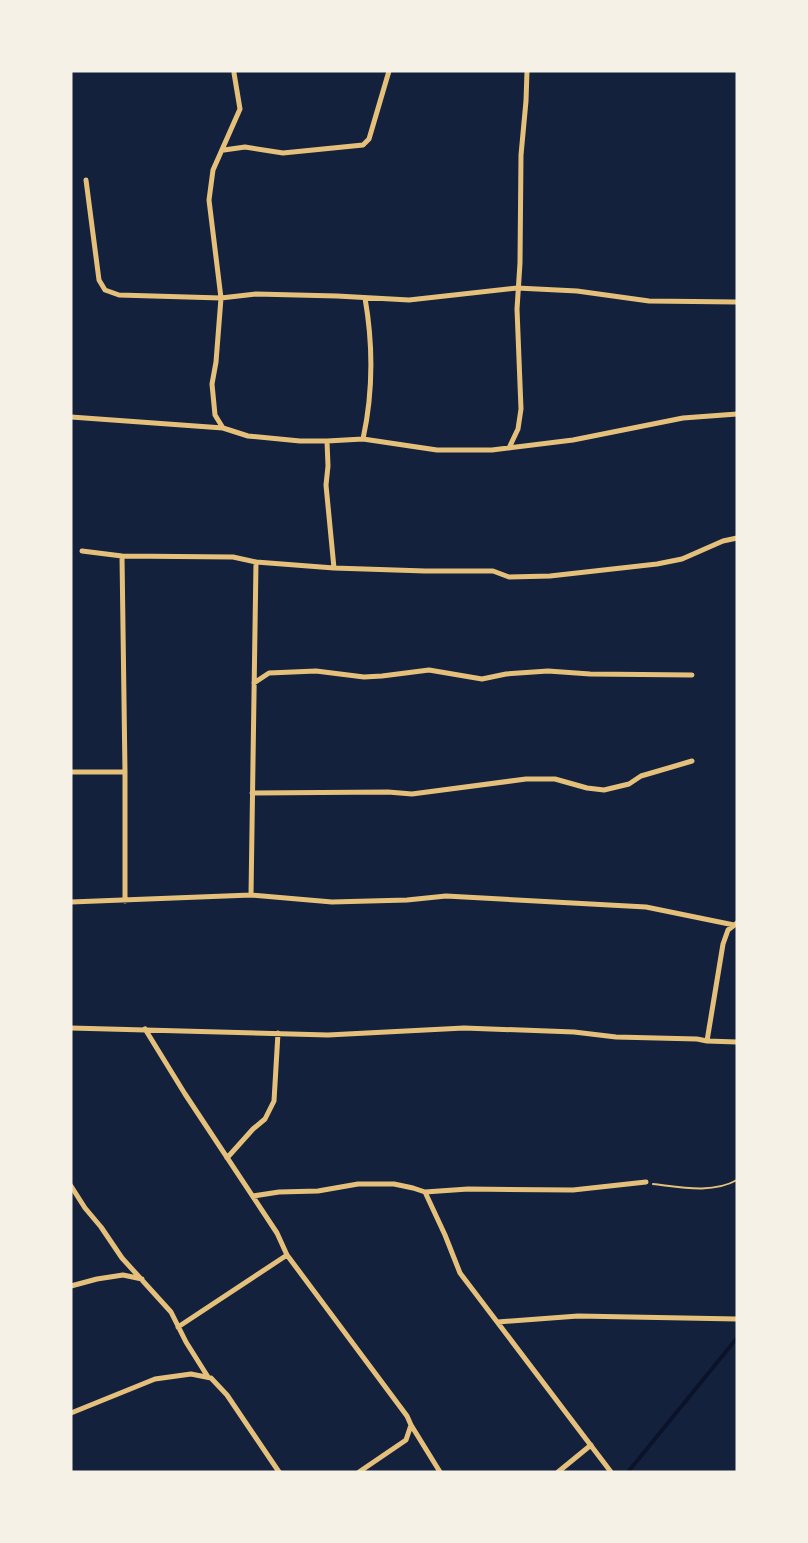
<svg xmlns="http://www.w3.org/2000/svg" width="808" height="1543" font-family="Manrope,sans-serif">
	<style>
		.lines { fill: none; stroke-linecap: round; stroke-linejoin: round }
		.stream { stroke: #0b132b; stroke-width: 4 }
		.path { stroke: #e5c07b; stroke-width: 2 }
		.minor { stroke: #e5c07b; stroke-width: 5 }
	</style>
	<rect width="100%" height="100%" fill="#14213d"/>
	<g class="lines">
		<!-- stream -->
		<path class="stream" d="M 628,1472 L 737,1338"/>
		<!-- path -->
		<path class="path" d="M 653,1184 C 680,1187 712,1194 737,1180"/>
		<!-- minor -->
		<path class="minor" d="M 234,73 L 240,109 L 213,170 L 209,200 L 221,298 L 216,362 L 212,384 L 215,415 L 223,428 L 248,436 L 300,441 L 327,441 L 328,466 L 326,485 L 334,568
			M 224,150 L 245,147 L 283,153 L 363,145 L 369,139 L 389,71
			M 86,180 L 99,280 L 105,290 L 119,295 L 221,298 L 256,294 L 337,296 L 409,300 L 517,288 L 577,291 L 649,301 L 737,302
			M 71,417 L 223,428
			M 363,439 C 373,393 373,344 365,298
			M 327,441 L 363,439 L 437,450 L 492,450 L 573,440 L 683,418 L 737,414
			M 509,448 L 518,429 L 521,409 L 517,309 L 520,263 L 521,155 L 526,101 L 527,71
			M 82,551 L 122,556 L 233,557 L 256,562 L 251,895
			M 122,556 L 125,772 L 125,901
			M 256,562 L 334,568 L 425,571 L 493,571 L 509,577 L 550,576 L 657,564 L 682,559 L 723,541 L 737,538
			M 254,683 L 269,673 L 316,671 L 364,677 L 382,676 L 429,670 L 482,679 L 506,674 L 548,671 L 590,674 L 692,675
			M 71,772 L 125,772
			M 252,793 L 388,792 L 412,794 L 526,779 L 555,779 L 587,788 L 604,790 L 629,784 L 641,776 L 692,761
			M 71,902 L 251,895 L 332,902 L 407,900 L 446,896 L 646,907 L 734,925
			M 71,1028 L 328,1035 L 464,1028 L 574,1032 L 616,1037 L 697,1039 L 707,1041 L 723,944 L 728,930 L 737,923
			M 145,1029 L 185,1094 L 277,1233 L 287,1255 L 407,1416 L 411,1425 L 406,1440 L 359,1472
			M 707,1041 L 737,1042
			M 227,1158 L 253,1129 L 265,1119 L 274,1101 L 278,1033
			M 71,1186 L 85,1208 L 101,1227 L 122,1258 L 171,1312 L 186,1342 L 208,1377
			M 425,1192 L 468,1189 L 573,1190 L 646,1182
			M 253,1196 L 279,1192 L 318,1191 L 358,1184 L 394,1184 L 413,1188 L 425,1192 L 445,1235 L 460,1273 L 611,1472
			M 71,1286 L 97,1279 L 123,1275 L 142,1279
			M 498,1322 L 578,1316 L 737,1319
			M 178,1327 L 287,1255
			M 71,1413 L 155,1379 L 191,1374 L 211,1378 L 227,1395 L 279,1472
			M 411,1425 L 440,1472
			M 558,1472 L 591,1445"/>
	</g>
	<!-- border -->
	<rect width="808" height="1543" fill="none" stroke="#f6f1e7" stroke-width="145"/>
</svg>
